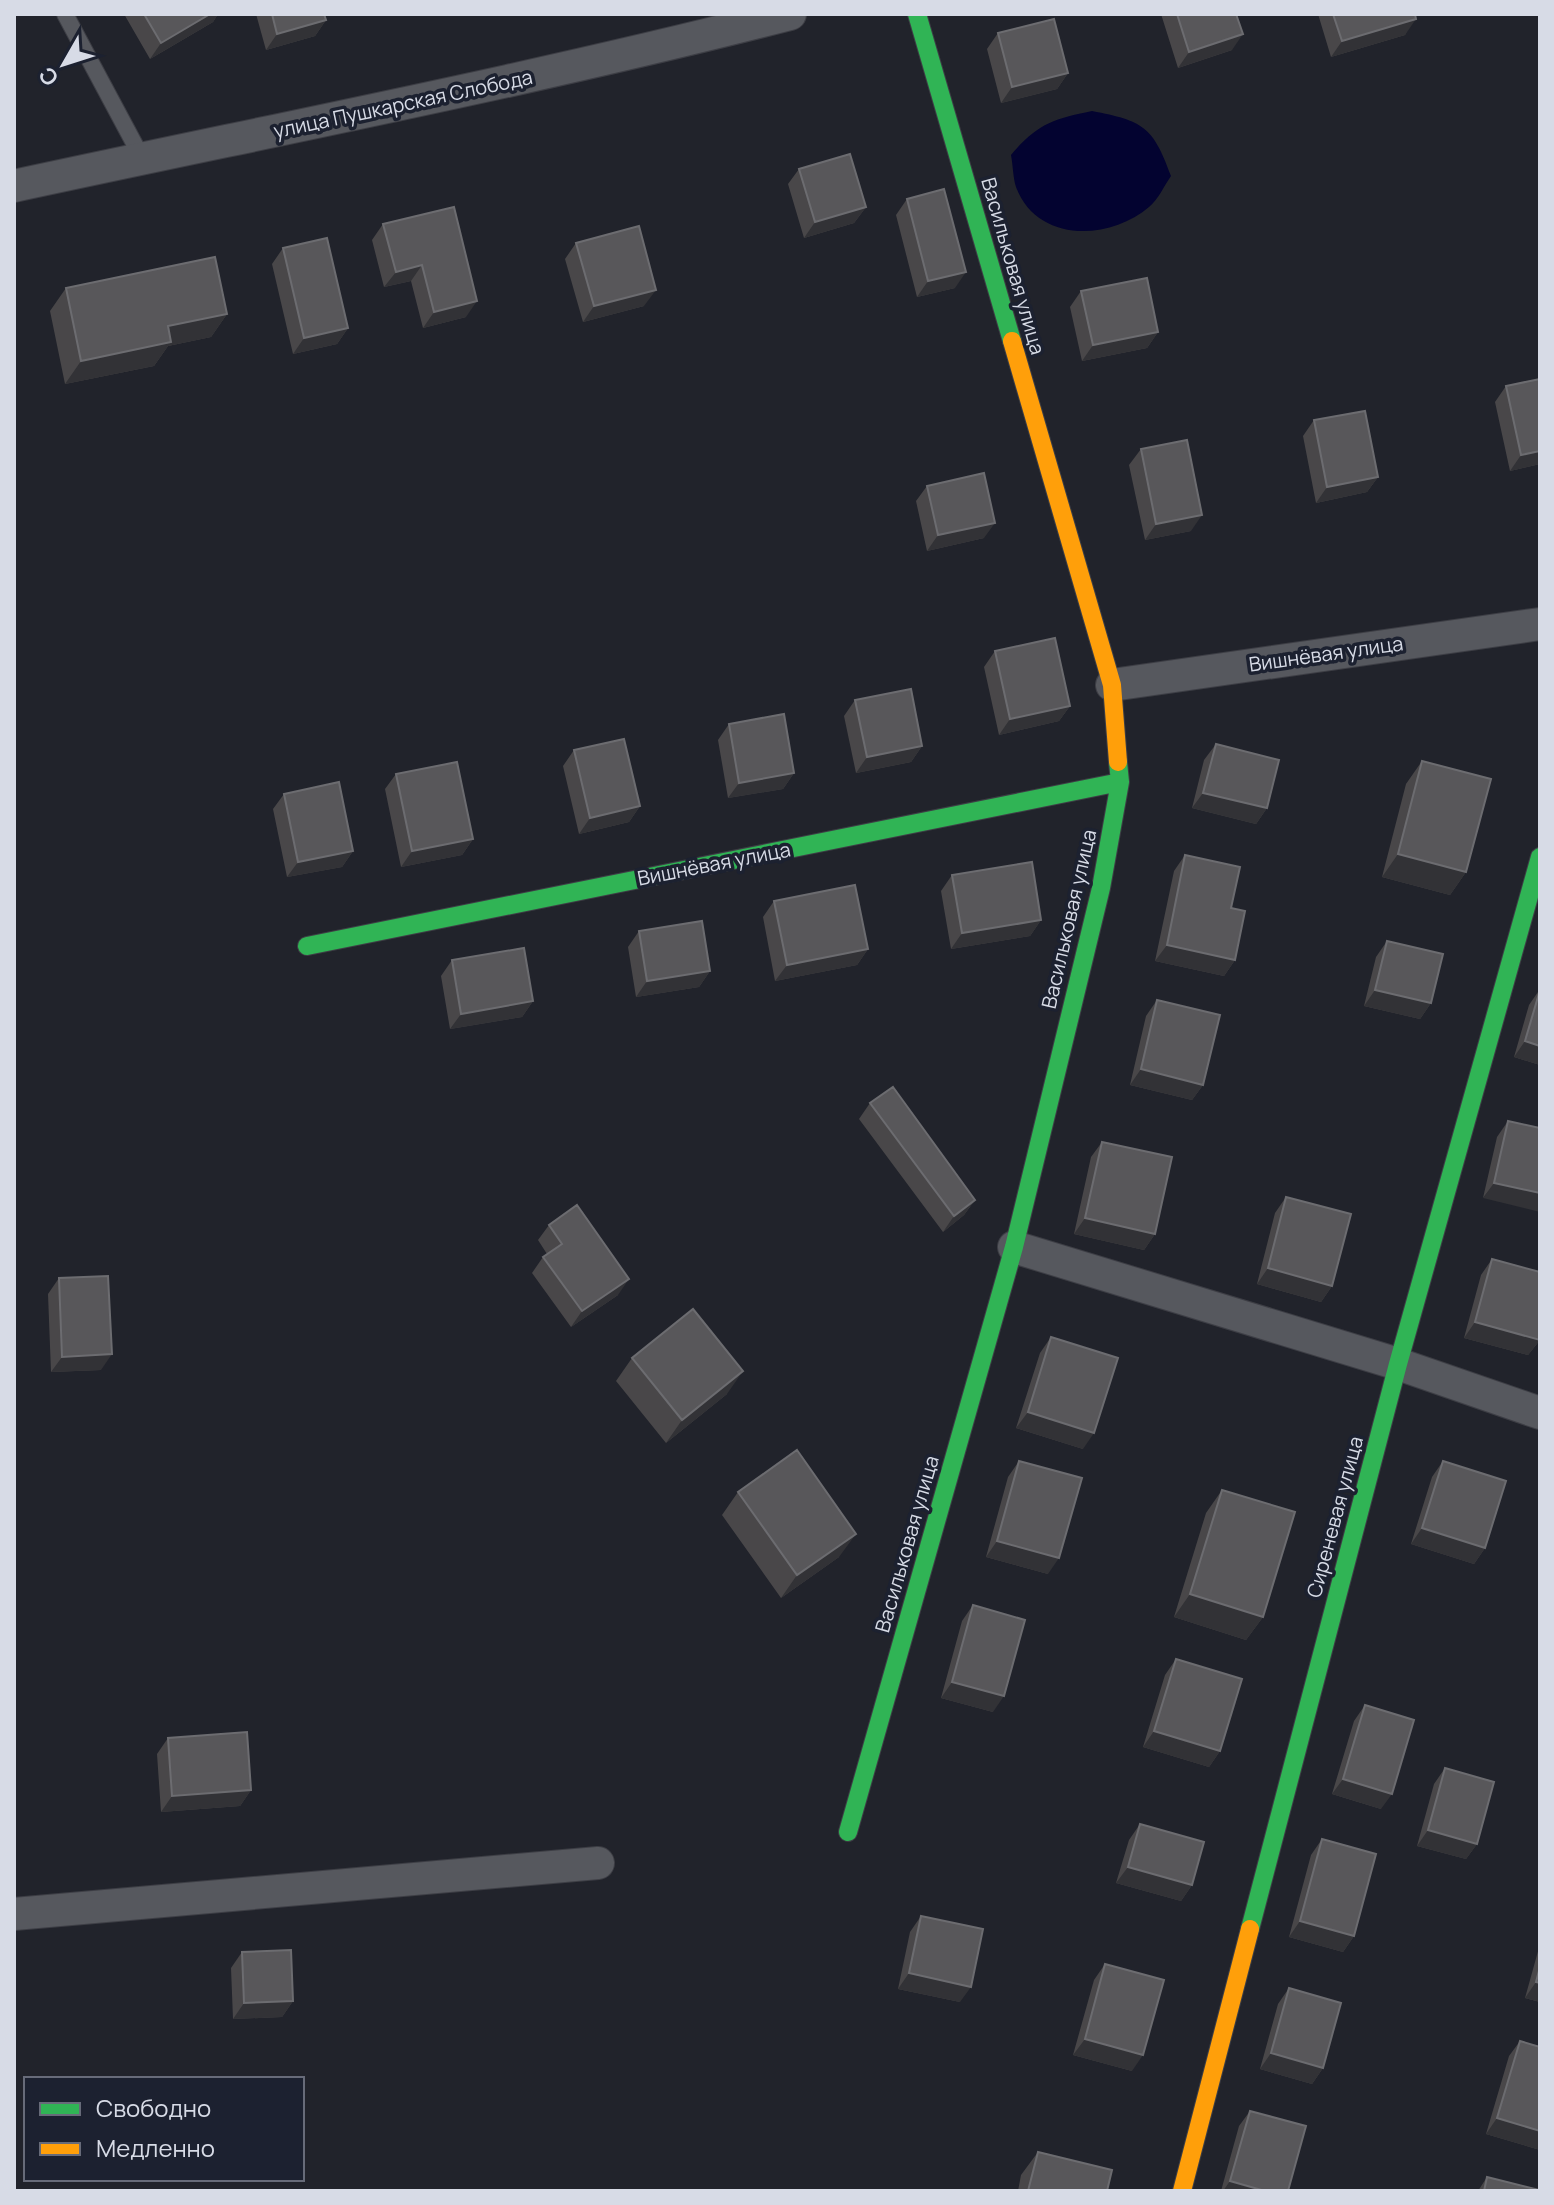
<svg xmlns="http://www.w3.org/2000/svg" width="1554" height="2205" font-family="Manrope,sans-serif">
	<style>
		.water { fill: #030330 }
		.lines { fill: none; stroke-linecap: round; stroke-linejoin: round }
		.lane-casing { stroke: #3d3e45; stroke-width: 18 }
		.street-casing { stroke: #3d3e45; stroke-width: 34 }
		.fast-casing { stroke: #3d3e45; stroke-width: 20 }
		.slow-casing { stroke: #3d3e45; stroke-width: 20 }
		.lane { stroke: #56585e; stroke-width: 16 }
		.street { stroke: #56585e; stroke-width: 32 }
		.fast { stroke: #30b455; stroke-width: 18 }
		.slow { stroke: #ff9f0a; stroke-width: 18 }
		.wall { fill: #494749 }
		.shaded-wall { fill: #323236 }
		.building { fill: #58575a; stroke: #6c6c70; stroke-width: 2 }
		.labels { text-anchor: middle; stroke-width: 7; stroke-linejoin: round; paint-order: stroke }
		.street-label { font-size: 20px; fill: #d7dbe6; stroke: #1c2130 }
	</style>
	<rect width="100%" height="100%" fill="#21232b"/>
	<!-- water -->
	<path class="water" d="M 1092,111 C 1143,121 1153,126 1171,176 C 1164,186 1158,200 1149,207 C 1109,241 1037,243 1016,187 C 1013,178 1013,165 1011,155 C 1037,124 1053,119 1092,111 Z"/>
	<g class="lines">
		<!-- lane casing -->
		<g class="lane-casing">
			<path id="lane" d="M 65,14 L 142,158"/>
		</g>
		<!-- street casing -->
		<g class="street-casing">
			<path id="street" d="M 14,186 C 273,130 533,80 790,14
				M 1112,685 L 1540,624
				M 1014,1247 L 1398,1364 L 1540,1413
				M 14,1914 L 598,1863"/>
		</g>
		<!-- fast casing -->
		<g class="fast-casing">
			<path id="fast" d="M 917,14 L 1012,341
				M 307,946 L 1120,782
				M 848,1832 L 1014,1247 L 1101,888 L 1120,782 L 1118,762
				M 1250,1929 L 1398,1364 L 1540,857"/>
		</g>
		<!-- slow casing -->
		<g class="slow-casing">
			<path id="slow" d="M 1012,341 L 1112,685 L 1118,762
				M 1182,2191 L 1250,1929"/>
		</g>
		<!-- lane -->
		<use href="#lane" class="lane"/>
		<!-- street -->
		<use href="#street" class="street"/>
		<!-- fast -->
		<use href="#fast" class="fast"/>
		<!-- slow -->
		<use href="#slow" class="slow"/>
	</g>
	<!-- wall -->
	<path class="wall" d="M 124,14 L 218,14 L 213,22 L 150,59 Z
		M 256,14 L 324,14 L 326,20 L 315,36 L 266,50 Z
		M 1161,14 L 1236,14 L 1232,50 L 1178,68 Z
		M 1318,14 L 1415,14 L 1405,35 L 1331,57 Z
		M 998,33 L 1068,73 L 1057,89 L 1001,103 L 987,49 Z
		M 799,169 L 866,207 L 854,223 L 804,238 L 788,184 Z
		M 907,199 L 955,288 L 917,297 L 896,215 Z
		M 454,207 L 466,317 L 423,328 L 411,281 L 384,287 L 372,240 L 383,224 Z
		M 576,243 L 644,306 L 583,322 L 565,259 Z
		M 283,248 L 348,328 L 337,344 L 293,354 L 272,264 Z
		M 66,288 L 227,314 L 211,337 L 168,346 L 154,366 L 65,384 L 50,311 Z
		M 1081,291 L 1158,332 L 1147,348 L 1082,361 L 1070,307 Z
		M 1540,379 L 1540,464 L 1510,471 L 1495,402 L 1506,386 Z
		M 1314,420 L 1378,477 L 1367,492 L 1316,503 L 1303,436 Z
		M 1141,449 L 1191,531 L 1145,540 L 1129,465 Z
		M 927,486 L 984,538 L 927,551 L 916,501 Z
		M 995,651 L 1070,706 L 1059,721 L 999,735 L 984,667 Z
		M 855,700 L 922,746 L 911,762 L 856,773 L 844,716 Z
		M 729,724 L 794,773 L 783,789 L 728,798 L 718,740 Z
		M 1216,744 L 1267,808 L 1256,824 L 1192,808 L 1204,760 Z
		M 574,750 L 640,806 L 629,822 L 579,834 L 563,766 Z
		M 1422,761 L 1466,872 L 1450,895 L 1382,877 L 1406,784 Z
		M 396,774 L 473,839 L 462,855 L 401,867 L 385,789 Z
		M 284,794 L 353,851 L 342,867 L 287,877 L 273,809 Z
		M 1185,855 L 1231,908 L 1235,960 L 1224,976 L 1155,961 L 1174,871 Z
		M 952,875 L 1041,920 L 1030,936 L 951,949 L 941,891 Z
		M 774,901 L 868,949 L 857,965 L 775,981 L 763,917 Z
		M 639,931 L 710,971 L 699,987 L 636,997 L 628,947 Z
		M 1387,941 L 1431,1003 L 1420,1019 L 1364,1006 L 1376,957 Z
		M 452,960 L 533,1001 L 522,1017 L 450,1029 L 441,976 Z
		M 1540,989 L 1540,1065 L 1514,1057 L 1529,1005 Z
		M 1157,1000 L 1203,1085 L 1192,1100 L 1130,1085 L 1146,1016 Z
		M 870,1103 L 975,1200 L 964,1215 L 943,1232 L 859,1119 Z
		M 1508,1121 L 1540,1128 L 1483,1198 L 1497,1137 Z
		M 1102,1142 L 1155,1234 L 1144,1250 L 1074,1234 L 1091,1157 Z
		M 1286,1197 L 1332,1286 L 1321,1302 L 1257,1284 L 1275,1213 Z
		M 549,1225 L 618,1295 L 571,1327 L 532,1273 L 543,1257 L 547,1254 L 538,1240 Z
		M 1492,1259 L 1540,1340 L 1528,1355 L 1464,1338 L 1481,1275 Z
		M 59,1278 L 101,1370 L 51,1372 L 48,1294 Z
		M 1051,1337 L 1083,1449 L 1016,1428 L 1040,1353 Z
		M 632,1358 L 727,1394 L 666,1443 L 616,1381 Z
		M 1019,1461 L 1048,1574 L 986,1557 L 1008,1477 Z
		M 1443,1461 L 1485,1548 L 1474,1564 L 1411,1544 L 1432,1477 Z
		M 1222,1490 L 1263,1617 L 1246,1640 L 1174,1617 L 1206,1513 Z
		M 738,1492 L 839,1557 L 781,1598 L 722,1515 Z
		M 973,1605 L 993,1712 L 941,1698 L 962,1621 Z
		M 1176,1659 L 1220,1751 L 1209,1767 L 1143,1747 L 1165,1675 Z
		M 1365,1705 L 1381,1809 L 1332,1794 L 1354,1721 Z
		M 168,1738 L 251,1790 L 240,1806 L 161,1812 L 157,1754 Z
		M 1445,1768 L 1477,1844 L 1466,1859 L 1417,1846 L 1434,1784 Z
		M 1140,1824 L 1192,1885 L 1181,1901 L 1116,1883 L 1129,1840 Z
		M 1322,1839 L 1354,1936 L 1343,1952 L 1289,1937 L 1311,1855 Z
		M 921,1916 L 960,2002 L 898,1989 L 910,1932 Z
		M 1540,1944 L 1540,2002 L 1525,1998 Z
		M 242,1952 L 293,2001 L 282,2017 L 233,2019 L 231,1968 Z
		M 1105,1964 L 1132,2071 L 1073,2055 L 1094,1980 Z
		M 1289,1988 L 1323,2068 L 1312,2084 L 1260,2069 L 1278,2004 Z
		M 1520,2041 L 1540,2047 L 1540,2150 L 1486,2134 L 1509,2056 Z
		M 1250,2111 L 1288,2191 L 1221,2191 L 1239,2126 Z
		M 1038,2152 L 1107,2191 L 1018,2191 L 1021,2175 Z
		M 1487,2177 L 1539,2191 L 1478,2191 Z"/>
	<!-- shaded-wall -->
	<path class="shaded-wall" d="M 210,14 L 218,14 L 213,22 L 150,59 L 161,43 Z
		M 1416,19 L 1405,35 L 1331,57 L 1342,41 Z
		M 326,20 L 315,36 L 266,50 L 277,34 Z
		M 1243,34 L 1232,50 L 1178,68 L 1189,52 Z
		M 1068,73 L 1057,89 L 1001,103 L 1012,87 Z
		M 866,207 L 854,223 L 804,238 L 815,222 Z
		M 422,265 L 411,281 L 384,287 L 396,272 Z
		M 966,272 L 955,288 L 917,297 L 928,281 Z
		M 656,290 L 644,306 L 583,322 L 594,306 Z
		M 477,301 L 466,317 L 423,328 L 434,312 Z
		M 227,314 L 211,337 L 168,346 L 154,366 L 65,384 L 81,361 L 168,326 Z
		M 348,328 L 337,344 L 293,354 L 304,338 Z
		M 1158,332 L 1147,348 L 1082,361 L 1093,345 Z
		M 1540,451 L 1540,464 L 1510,471 L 1521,455 Z
		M 1378,477 L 1367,492 L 1316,503 L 1327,487 Z
		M 1202,515 L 1191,531 L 1145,540 L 1156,524 Z
		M 995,523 L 984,538 L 927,551 L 938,535 Z
		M 1070,706 L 1059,721 L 999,735 L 1010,719 Z
		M 922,746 L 911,762 L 856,773 L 867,757 Z
		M 794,773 L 783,789 L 728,798 L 739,783 Z
		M 1203,793 L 1267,808 L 1256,824 L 1192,808 Z
		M 640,806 L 629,822 L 579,834 L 590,818 Z
		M 473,839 L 462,855 L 401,867 L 412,851 Z
		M 353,851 L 342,867 L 287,877 L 298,862 Z
		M 1398,854 L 1466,872 L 1450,895 L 1382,877 Z
		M 1041,920 L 1030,936 L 951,949 L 962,933 Z
		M 1167,945 L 1235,960 L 1224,976 L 1155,961 Z
		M 868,949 L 857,965 L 775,981 L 787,965 Z
		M 710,971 L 699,987 L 636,997 L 647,981 Z
		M 1375,990 L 1431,1003 L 1420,1019 L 1364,1006 Z
		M 533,1001 L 522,1017 L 450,1029 L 461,1014 Z
		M 1525,1041 L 1540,1046 L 1540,1065 L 1514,1057 Z
		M 1141,1069 L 1203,1085 L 1192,1100 L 1130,1085 Z
		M 1494,1183 L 1540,1193 L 1540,1212 L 1483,1198 Z
		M 975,1200 L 964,1215 L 943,1232 L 954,1216 Z
		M 1085,1218 L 1155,1234 L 1144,1250 L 1074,1234 Z
		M 1268,1268 L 1332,1286 L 1321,1302 L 1257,1284 Z
		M 629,1279 L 618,1295 L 571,1327 L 582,1311 Z
		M 1475,1322 L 1540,1340 L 1528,1355 L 1464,1338 Z
		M 112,1354 L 101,1370 L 51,1372 L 62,1357 Z
		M 743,1371 L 727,1394 L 666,1443 L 682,1420 Z
		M 1028,1412 L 1094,1433 L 1083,1449 L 1016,1428 Z
		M 1422,1528 L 1485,1548 L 1474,1564 L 1411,1544 Z
		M 856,1534 L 839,1557 L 781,1598 L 797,1575 Z
		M 997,1541 L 1059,1558 L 1048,1574 L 986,1557 Z
		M 1190,1594 L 1263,1617 L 1246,1640 L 1174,1617 Z
		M 952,1682 L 1004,1696 L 993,1712 L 941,1698 Z
		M 1154,1731 L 1220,1751 L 1209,1767 L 1143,1747 Z
		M 1343,1779 L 1392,1794 L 1381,1809 L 1332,1794 Z
		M 251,1790 L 240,1806 L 161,1812 L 172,1796 Z
		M 1428,1830 L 1477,1844 L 1466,1859 L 1417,1846 Z
		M 1128,1867 L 1192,1885 L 1181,1901 L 1116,1883 Z
		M 1300,1921 L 1354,1936 L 1343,1952 L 1289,1937 Z
		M 909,1973 L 971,1987 L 960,2002 L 898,1989 Z
		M 1536,1982 L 1540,1983 L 1540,2002 L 1525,1998 Z
		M 293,2001 L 282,2017 L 233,2019 L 244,2003 Z
		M 1085,2039 L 1143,2055 L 1132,2071 L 1073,2055 Z
		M 1271,2053 L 1323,2068 L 1312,2084 L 1260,2069 Z
		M 1497,2118 L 1540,2131 L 1540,2150 L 1486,2134 Z
		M 1230,2181 L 1265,2191 L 1223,2191 Z"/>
	<!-- building -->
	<path class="building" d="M 144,14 L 210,14 L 161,43 Z
		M 272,14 L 324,14 L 326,20 L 277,34 Z
		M 1177,14 L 1236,14 L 1243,34 L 1189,52 Z
		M 1333,14 L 1415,14 L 1416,19 L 1342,41 Z
		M 1054,19 L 1068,73 L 1012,87 L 998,33 Z
		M 850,154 L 866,207 L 815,222 L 799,169 Z
		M 944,189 L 966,272 L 928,281 L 907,199 Z
		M 454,207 L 477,301 L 434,312 L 422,265 L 396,272 L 383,224 Z
		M 639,226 L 656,290 L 594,306 L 576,243 Z
		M 327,238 L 348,328 L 304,338 L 283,248 Z
		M 215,257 L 227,314 L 168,326 L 171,342 L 81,361 L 66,288 Z
		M 1147,278 L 1158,332 L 1093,345 L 1081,291 Z
		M 1540,379 L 1540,451 L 1521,455 L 1506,386 Z
		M 1365,411 L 1378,477 L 1327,487 L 1314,420 Z
		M 1187,440 L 1202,515 L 1156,524 L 1141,449 Z
		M 984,473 L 995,523 L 938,535 L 927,486 Z
		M 1055,638 L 1070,706 L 1010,719 L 995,651 Z
		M 911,689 L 922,746 L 867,757 L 855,700 Z
		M 784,714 L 794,773 L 739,783 L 729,724 Z
		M 624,739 L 640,806 L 590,818 L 574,750 Z
		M 1216,744 L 1279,760 L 1267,808 L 1203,793 Z
		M 1422,761 L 1491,779 L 1466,872 L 1398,854 Z
		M 457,762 L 473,839 L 412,851 L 396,774 Z
		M 339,782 L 353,851 L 298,862 L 284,794 Z
		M 1185,855 L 1240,867 L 1231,908 L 1245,911 L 1235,960 L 1167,945 Z
		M 1032,862 L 1041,920 L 962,933 L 952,875 Z
		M 855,885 L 868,949 L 787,965 L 774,901 Z
		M 702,921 L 710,971 L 647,981 L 639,931 Z
		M 1387,941 L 1443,954 L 1431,1003 L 1375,990 Z
		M 524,948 L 533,1001 L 461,1014 L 452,960 Z
		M 1540,990 L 1540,1046 L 1525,1041 Z
		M 1157,1000 L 1220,1015 L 1203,1085 L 1141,1069 Z
		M 893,1087 L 975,1200 L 954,1216 L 870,1103 Z
		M 1508,1121 L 1540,1128 L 1540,1193 L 1494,1183 Z
		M 1102,1142 L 1172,1157 L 1155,1234 L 1085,1218 Z
		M 1286,1197 L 1351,1214 L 1332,1286 L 1268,1268 Z
		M 577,1205 L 629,1279 L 582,1311 L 543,1257 L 562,1244 L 549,1225 Z
		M 1492,1259 L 1540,1272 L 1540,1340 L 1475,1322 Z
		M 108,1276 L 112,1354 L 62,1357 L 59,1278 Z
		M 693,1309 L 743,1371 L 682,1420 L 632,1358 Z
		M 1051,1337 L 1118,1358 L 1094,1433 L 1028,1412 Z
		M 797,1450 L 856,1534 L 797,1575 L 738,1492 Z
		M 1019,1461 L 1082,1478 L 1059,1558 L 997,1541 Z
		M 1443,1461 L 1506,1481 L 1485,1548 L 1422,1528 Z
		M 1222,1490 L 1295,1512 L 1263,1617 L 1190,1594 Z
		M 973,1605 L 1025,1620 L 1004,1696 L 952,1682 Z
		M 1176,1659 L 1242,1679 L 1220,1751 L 1154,1731 Z
		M 1365,1705 L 1414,1720 L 1392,1794 L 1343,1779 Z
		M 247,1732 L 251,1790 L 172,1796 L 168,1738 Z
		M 1445,1768 L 1494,1782 L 1477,1844 L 1428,1830 Z
		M 1140,1824 L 1204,1842 L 1192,1885 L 1128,1867 Z
		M 1322,1839 L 1376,1854 L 1354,1936 L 1300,1921 Z
		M 921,1916 L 983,1929 L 971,1987 L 909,1973 Z
		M 291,1950 L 293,2001 L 244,2003 L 242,1952 Z
		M 1105,1964 L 1164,1980 L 1143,2055 L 1085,2039 Z
		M 1540,1967 L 1540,1983 L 1536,1982 Z
		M 1289,1988 L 1341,2003 L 1323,2068 L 1271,2053 Z
		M 1520,2041 L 1540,2047 L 1540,2131 L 1497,2118 Z
		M 1250,2111 L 1306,2126 L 1288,2191 L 1265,2191 L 1230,2181 Z
		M 1038,2152 L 1112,2170 L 1107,2191 L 1028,2191 Z
		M 1487,2177 L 1539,2190 L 1484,2191 Z"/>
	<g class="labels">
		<!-- street labels -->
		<g class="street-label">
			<text transform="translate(403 104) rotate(-12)" y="7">улица Пушкарская Слобода</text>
			<text transform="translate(1013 266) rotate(74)" y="7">Васильковая улица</text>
			<text transform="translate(1326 654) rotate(-8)" y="7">Вишнёвая улица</text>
			<text transform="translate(714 864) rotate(-11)" y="7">Вишнёвая улица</text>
			<text transform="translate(1069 919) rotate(-77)" y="7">Васильковая улица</text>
			<text transform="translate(1335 1517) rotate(-75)" y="7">Сиреневая улица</text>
			<text transform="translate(907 1544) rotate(-74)" y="7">Васильковая улица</text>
		</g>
	</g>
	<!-- border -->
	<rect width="1554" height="2205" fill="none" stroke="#d7dbe6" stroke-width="32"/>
	<!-- legend -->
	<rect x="24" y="2077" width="280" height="104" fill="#1c2130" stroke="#676b79" stroke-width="2"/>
	<rect x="40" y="2103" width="40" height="12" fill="#30b455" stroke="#676b79" stroke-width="2"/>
	<text x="96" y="2117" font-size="24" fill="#d7dbe6">Свободно</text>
	<rect x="40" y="2143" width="40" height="12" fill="#ff9f0a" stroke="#676b79" stroke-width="2"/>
	<text x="96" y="2157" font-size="24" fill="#d7dbe6">Медленно</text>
	<!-- north arrow -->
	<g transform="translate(64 64) rotate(231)" stroke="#1c2130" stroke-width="6" paint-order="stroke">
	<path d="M0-6L14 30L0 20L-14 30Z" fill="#d7dbe6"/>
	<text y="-12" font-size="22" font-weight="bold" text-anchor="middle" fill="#d7dbe6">С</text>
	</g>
</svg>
